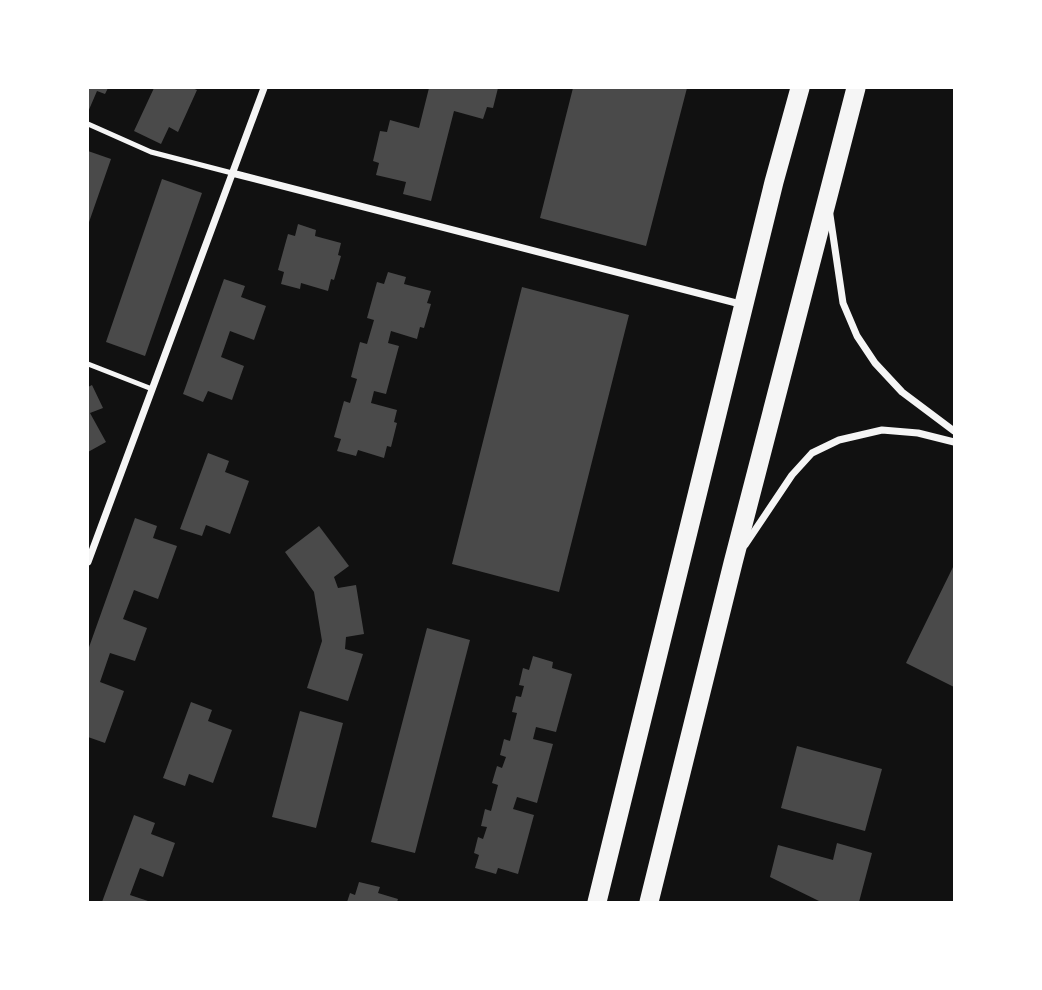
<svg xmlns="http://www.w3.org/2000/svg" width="1042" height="990" font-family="Poppins,sans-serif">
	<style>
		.building { fill: #4a4a4a }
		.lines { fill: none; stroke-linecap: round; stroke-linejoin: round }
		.service { stroke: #f5f5f5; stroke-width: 5 }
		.minor { stroke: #f5f5f5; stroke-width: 7 }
		.trunk { stroke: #f5f5f5; stroke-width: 19 }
	</style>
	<rect width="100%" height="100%" fill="#111"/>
	<!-- building -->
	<path class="building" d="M 88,88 L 108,88 L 105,94 L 97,91 L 88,112 Z
		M 154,88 L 192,88 L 197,90 L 178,132 L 169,127 L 161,144 L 134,131 Z
		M 429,88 L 498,88 L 493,108 L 487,107 L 483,119 L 454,111 L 431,201 L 403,194 L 406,182 L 376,175 L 379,163 L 373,161 L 380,131 L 387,132 L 390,120 L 419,128 Z
		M 573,88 L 687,88 L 646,246 L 540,218 Z
		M 88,151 L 111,159 L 88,225 Z
		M 162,179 L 202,193 L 145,356 L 106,342 Z
		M 298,224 L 316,230 L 315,236 L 341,243 L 338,255 L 341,256 L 334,280 L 331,279 L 328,291 L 301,283 L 300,289 L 281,284 L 284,272 L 278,270 L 288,234 L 295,236 Z
		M 388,272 L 406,277 L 404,284 L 431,291 L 427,303 L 431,304 L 424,328 L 420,327 L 417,339 L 391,331 L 388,343 L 399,346 L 386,394 L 374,391 L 371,403 L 397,410 L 394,422 L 397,423 L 391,447 L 387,446 L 384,458 L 358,450 L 356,456 L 337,451 L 341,439 L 334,437 L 344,401 L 350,403 L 357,379 L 351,377 L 360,342 L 367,344 L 374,320 L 367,318 L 377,282 L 384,284 Z
		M 224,279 L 245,286 L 241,297 L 266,306 L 254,340 L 230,331 L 221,357 L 244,366 L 232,400 L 208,391 L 203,402 L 183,394 Z
		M 522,287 L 629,315 L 559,592 L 452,564 Z
		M 92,385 L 103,408 L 90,413 L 106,442 L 88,452 L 88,387 Z
		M 208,453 L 229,461 L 225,472 L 249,481 L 230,534 L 206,525 L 202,536 L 180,529 Z
		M 135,518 L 157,526 L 153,538 L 177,546 L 158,599 L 134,590 L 123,619 L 147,628 L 135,661 L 110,653 L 100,682 L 124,691 L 105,743 L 88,737 L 88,650 Z
		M 319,526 L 349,566 L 334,577 L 338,588 L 356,585 L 364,634 L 346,637 L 345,649 L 363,654 L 348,701 L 307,688 L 322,641 L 314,592 L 285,552 Z
		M 954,565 L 954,687 L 906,663 Z
		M 427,628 L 470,640 L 415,853 L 371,842 Z
		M 533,656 L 553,662 L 552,668 L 572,674 L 556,732 L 536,727 L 533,739 L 553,744 L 537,803 L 517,797 L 513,809 L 534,815 L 518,874 L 498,868 L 496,874 L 475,868 L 479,855 L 474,853 L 478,837 L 483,839 L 487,827 L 481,826 L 485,809 L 491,811 L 498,785 L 492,783 L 497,766 L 502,768 L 506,757 L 500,755 L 504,739 L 510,741 L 517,713 L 512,712 L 516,696 L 521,697 L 524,686 L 519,685 L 523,668 L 529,670 Z
		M 191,702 L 212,710 L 208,721 L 232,730 L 213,783 L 189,774 L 185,786 L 163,778 Z
		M 300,711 L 343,723 L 316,828 L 272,817 Z
		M 797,746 L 882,769 L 865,831 L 781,808 Z
		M 134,815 L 155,823 L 151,834 L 175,843 L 163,877 L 140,868 L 130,895 L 151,902 L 102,902 Z
		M 837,843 L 872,853 L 859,902 L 821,902 L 770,877 L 778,845 L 833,860 Z
		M 359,882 L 380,887 L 378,893 L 398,899 L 397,902 L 347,902 L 350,893 L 355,895 Z"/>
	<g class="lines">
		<!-- service -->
		<path class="service" d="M 88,124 L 151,152 L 232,173
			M 88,364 L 152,389"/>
		<!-- minor -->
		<path class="minor" d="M 232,173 L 744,305
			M 830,215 L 843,303 L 857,336 L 875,363 L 902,392 L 954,431
			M 745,545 L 792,475 L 812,453 L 839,440 L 882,430 L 918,433 L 954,442
			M 88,562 L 264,88"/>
		<!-- trunk -->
		<path class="trunk" d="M 597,902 L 774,182 L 800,88
			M 649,902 L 733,563 L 856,88"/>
	</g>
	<!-- border -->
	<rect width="1042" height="990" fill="none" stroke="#ffffff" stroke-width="178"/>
</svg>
